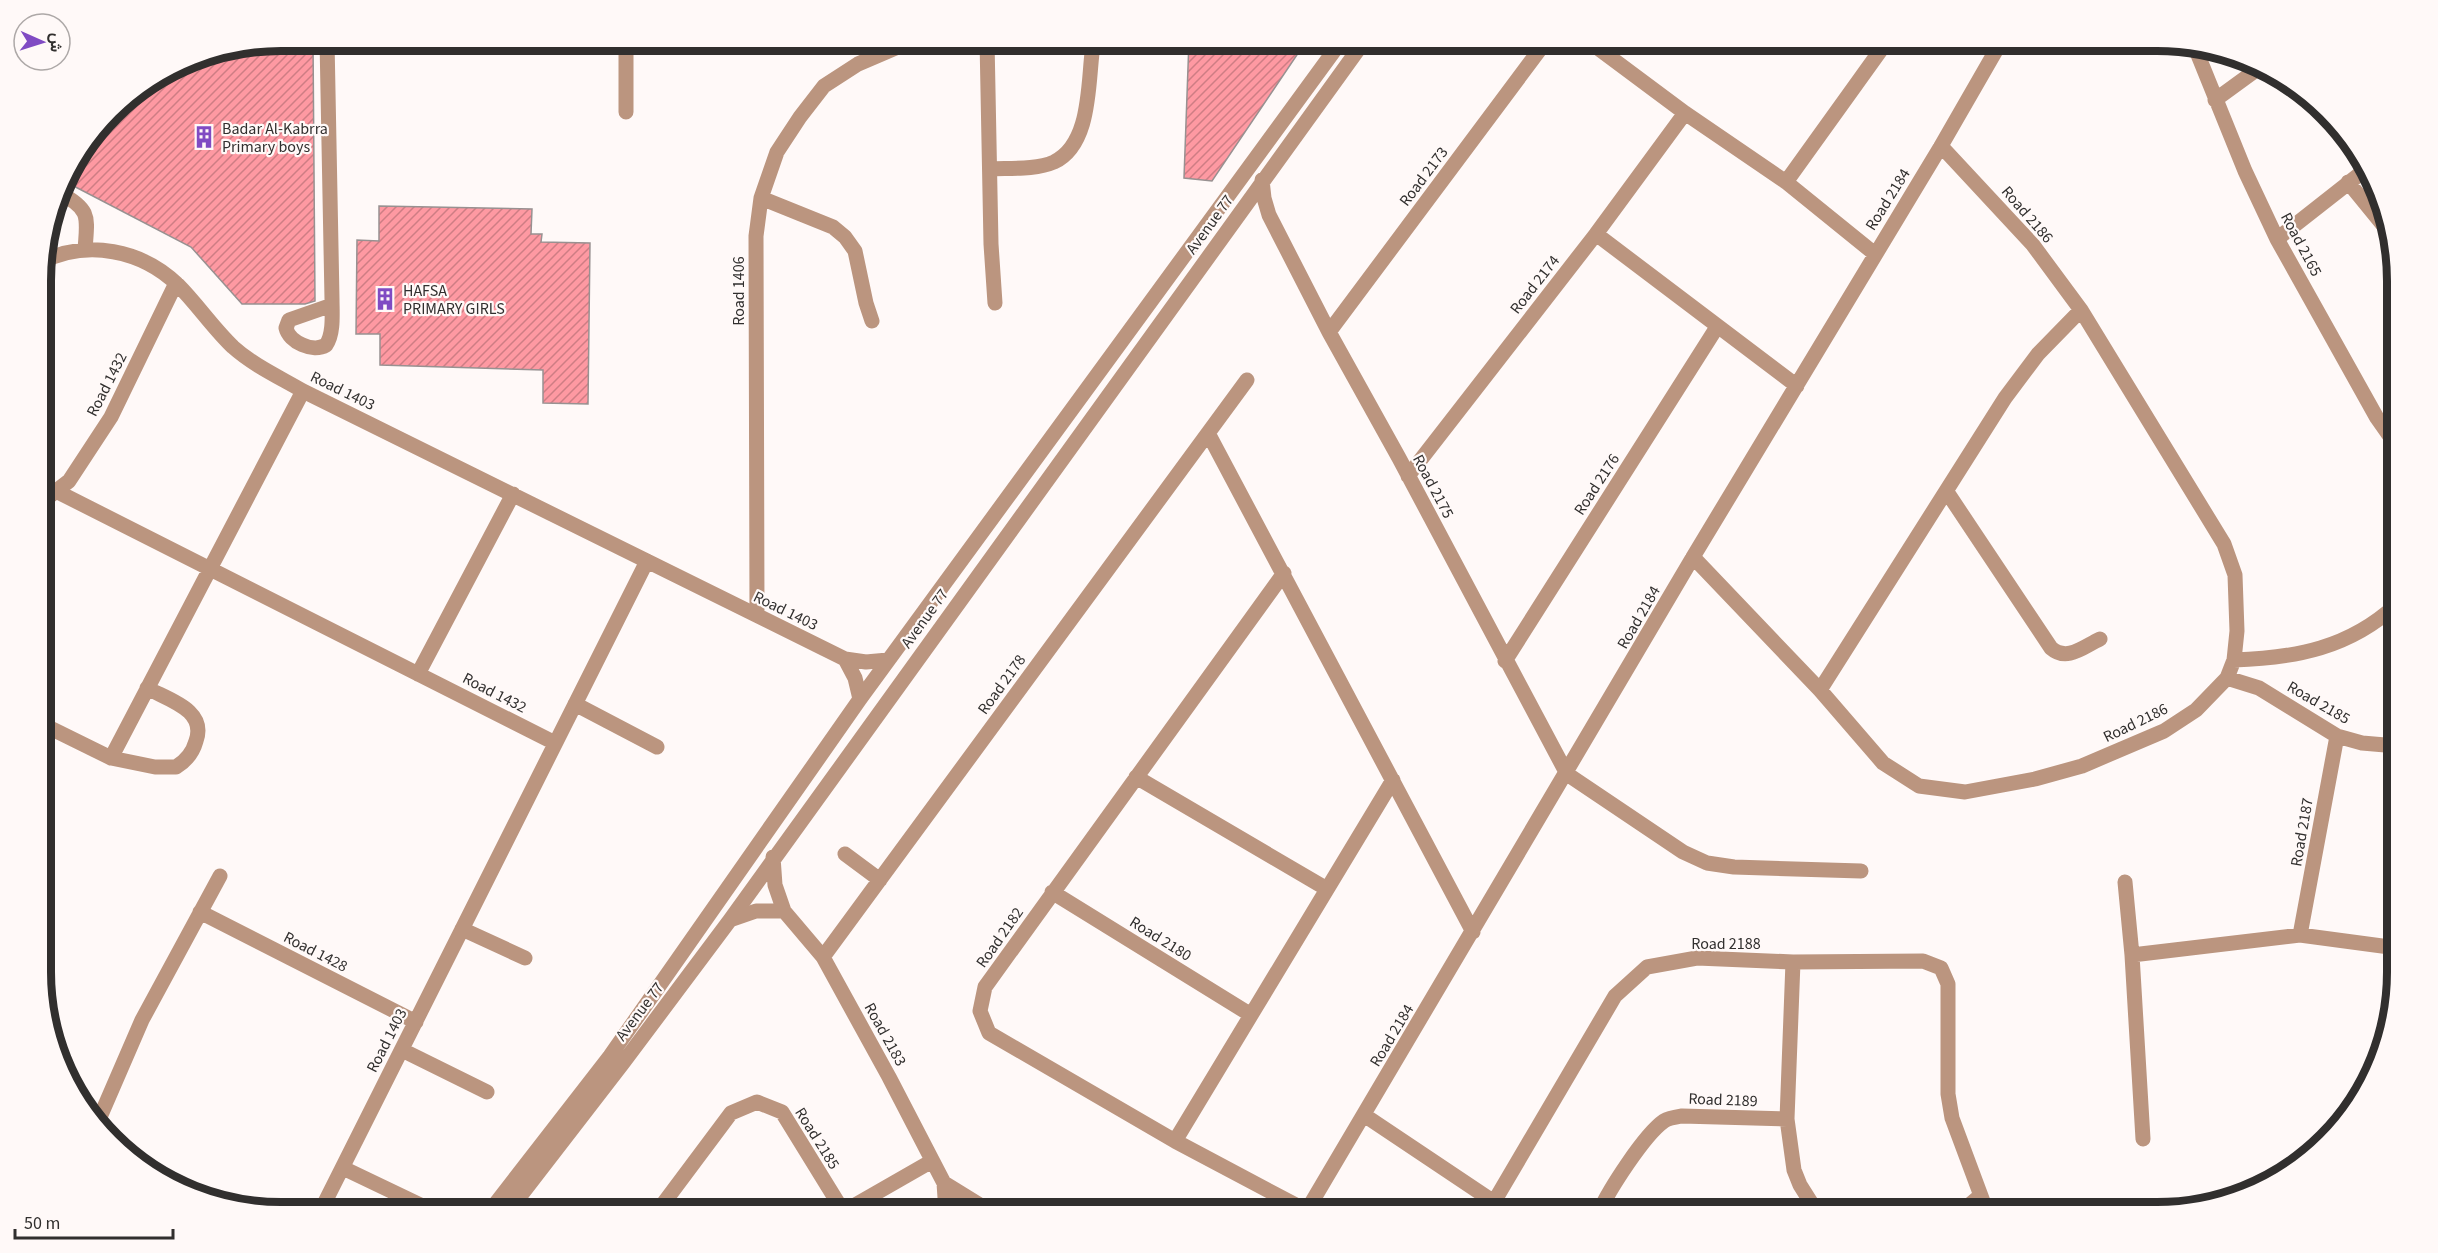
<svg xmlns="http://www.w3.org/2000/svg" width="2438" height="1253" font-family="'Source Sans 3',Vazirmatn,sans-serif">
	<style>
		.building { fill: url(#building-hatch); stroke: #989191; stroke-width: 1.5 }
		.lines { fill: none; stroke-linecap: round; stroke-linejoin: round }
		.minor { stroke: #bb957f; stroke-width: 15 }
		.labels { text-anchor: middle; stroke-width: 4.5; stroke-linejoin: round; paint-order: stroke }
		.poi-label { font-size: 16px; fill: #312f2e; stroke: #fff9f8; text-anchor: start }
		.street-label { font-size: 16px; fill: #312f2e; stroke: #fff9f8 }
		.rim { fill: none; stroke: #312f2e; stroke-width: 8 }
	</style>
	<defs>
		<pattern id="building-hatch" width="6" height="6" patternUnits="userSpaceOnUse" patternTransform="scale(1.5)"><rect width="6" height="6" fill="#fe99a2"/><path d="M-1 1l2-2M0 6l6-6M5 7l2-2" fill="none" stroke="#ce7d84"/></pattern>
	</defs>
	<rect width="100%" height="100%" fill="#fff9f8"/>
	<!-- building -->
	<path class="building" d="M 281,40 L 313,40 L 315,301 L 305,304 L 242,304 L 191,247 L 64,181 L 65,174 L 122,100 L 189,59 Z
		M 1189,40 L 1307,40 L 1212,181 L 1184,178 Z
		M 379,206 L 532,209 L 531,234 L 542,234 L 541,242 L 590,243 L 588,404 L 543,403 L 543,370 L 380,365 L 380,334 L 356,334 L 357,240 L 379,241 Z"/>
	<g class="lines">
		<!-- minor -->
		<path class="minor" d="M 327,40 L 332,299 C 332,313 334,334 326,345 C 313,353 289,342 286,328 L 289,320 L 332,305
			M 987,40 L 991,244 L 995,303
			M 1587,40 L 1685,113 L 1786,182 L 1875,254
			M 1866,40 L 1880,51
			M 2196,50 L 2245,171 L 2277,239 L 2377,418 L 2396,445
			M 2215,100 L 2263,65
			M 626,112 L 626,40
			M 990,169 C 1009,168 1036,170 1054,162 C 1090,145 1088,87 1092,53
			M 1262,180 L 1264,198 L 1269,215 L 1329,332 L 1399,458 L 1567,774 L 1683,852 L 1707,863 L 1734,867 L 1861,871
			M 1786,182 L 1888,40
			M 2348,182 L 2388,231
			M 60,193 C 92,210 87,218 85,250
			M 761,198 L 833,227 L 845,237 L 855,251 L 866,303 L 872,321
			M 1596,234 L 1797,386
			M 2277,239 L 2365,170
			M 42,262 C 87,239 142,250 178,285 C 197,304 213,328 233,347 C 253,365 279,377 303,391 L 845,659 L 866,662 L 888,660
			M 1329,332 L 1547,40
			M 1208,433 L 1473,932
			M 1408,476 L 1596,234 L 1685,113
			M 42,484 L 555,743
			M 1947,492 L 2051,648 C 2067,662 2083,647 2100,639
			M 42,502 L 69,481 L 111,417 L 176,283
			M 1693,557 L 1820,690 L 1883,763 L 1919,786 L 1965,792 L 2035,779 L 2082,766 L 2164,731 L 2196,710 L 2227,678 L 2234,660 L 2237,631 L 2235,575 L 2224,544 L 2081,310 L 2033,245 L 1941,146
			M 1284,573 L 985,987 L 980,1011 L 989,1033 L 1175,1141 L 1307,1211
			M 757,615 L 756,236 L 761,198 L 777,152 L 800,117 L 824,86 L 858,64 L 914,40
			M 845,659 L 855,678 L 860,699
			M 2234,660 C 2296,658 2349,648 2396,605
			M 1505,661 L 1717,327
			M 418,674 L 513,494
			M 2227,678 L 2259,688 L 2337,736 L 2362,743 L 2397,746
			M 1820,690 L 2005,398 L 2038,354 L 2081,310
			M 575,704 L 657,747
			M 42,724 L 111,758 L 155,767 L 176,767 C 186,761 193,752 196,741 C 207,710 169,700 147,688
			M 111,758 L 303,391
			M 1136,777 L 1327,889
			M 845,854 L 880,880
			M 773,857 L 775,885 L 784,911 L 823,957 L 889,1077 L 944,1183 L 946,1212
			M 2125,882 L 2132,955 L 2143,1139
			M 1052,892 L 1251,1015
			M 200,912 L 416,1022
			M 730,920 L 756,911 L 784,911
			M 462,929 L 525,958
			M 2300,935 L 2337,736
			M 2132,955 L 2300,935 L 2397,948
			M 823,957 L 1247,380
			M 1793,962 L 1787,1119 L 1794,1170 L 1800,1185 L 1817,1212
			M 402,1050 L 487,1092
			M 1364,1115 L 1494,1202
			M 97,1124 L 142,1020 L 220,876
			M 1175,1141 L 1393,780
			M 343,1168 L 435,1212
			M 944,1183 L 991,1212
			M 320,1212 L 647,561
			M 489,1212 L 610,1056 L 860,699 L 1342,40
			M 508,1212 L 623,1063 L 730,920 L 1365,40
			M 657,1212 L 731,1113 L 757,1102 L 782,1112 L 843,1211
			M 843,1212 L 932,1161
			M 1306,1212 L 1693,557 L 1941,146 L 2002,40
			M 1488,1212 L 1615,996 L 1647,967 L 1697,958 L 1793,962 L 1923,961 L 1941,968 L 1948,984 L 1948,1094 L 1952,1118 L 1987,1212
			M 1599,1212 C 1609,1190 1644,1135 1664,1121 C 1669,1118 1676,1117 1682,1116 L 1787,1119
			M 1961,1212 L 1980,1196"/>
	</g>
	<!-- icons -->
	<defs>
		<g id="building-bare" transform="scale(1.8)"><path d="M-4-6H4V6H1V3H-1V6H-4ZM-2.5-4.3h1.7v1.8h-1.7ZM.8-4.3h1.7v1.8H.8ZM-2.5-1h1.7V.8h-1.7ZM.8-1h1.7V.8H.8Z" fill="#804bc3" stroke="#fff9f8" stroke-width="2.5" paint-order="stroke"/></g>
	</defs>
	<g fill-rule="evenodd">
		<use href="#building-bare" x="204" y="137"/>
		<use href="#building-bare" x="385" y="299"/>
	</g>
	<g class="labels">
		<!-- poi labels -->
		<g class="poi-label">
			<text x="222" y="134">Badar Al-Kabrra<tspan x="222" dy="18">Primary boys</tspan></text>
			<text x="403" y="296">HAFSA<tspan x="403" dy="18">PRIMARY GIRLS</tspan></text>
		</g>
		<!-- street labels -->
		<g class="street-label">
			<text transform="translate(1423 176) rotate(-53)" y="6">Road 2173</text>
			<text transform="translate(1887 199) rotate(-58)" y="6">Road 2184</text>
			<text transform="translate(2028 214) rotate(49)" y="6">Road 2186</text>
			<text transform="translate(1209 224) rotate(-54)" y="6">Avenue 77</text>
			<text transform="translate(2302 244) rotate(62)" y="6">Road 2165</text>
			<text transform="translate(1534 284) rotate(-52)" y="6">Road 2174</text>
			<text transform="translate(738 291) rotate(-90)" y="6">Road 1406</text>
			<text transform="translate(106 384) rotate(-63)" y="6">Road 1432</text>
			<text transform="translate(343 390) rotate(26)" y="6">Road 1403</text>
			<text transform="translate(1596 484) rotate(-57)" y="6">Road 2176</text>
			<text transform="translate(1434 486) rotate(62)" y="6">Road 2175</text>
			<text transform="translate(786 610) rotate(26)" y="6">Road 1403</text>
			<text transform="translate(1638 617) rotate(-60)" y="6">Road 2184</text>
			<text transform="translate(924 618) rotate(-54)" y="6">Avenue 77</text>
			<text transform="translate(1001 684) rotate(-54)" y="6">Road 2178</text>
			<text transform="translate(495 692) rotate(27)" y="6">Road 1432</text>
			<text transform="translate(2319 702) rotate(30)" y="6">Road 2185</text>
			<text transform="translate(2135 722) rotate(-26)" y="6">Road 2186</text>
			<text transform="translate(2301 832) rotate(-80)" y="6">Road 2187</text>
			<text transform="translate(999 937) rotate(-55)" y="6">Road 2182</text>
			<text transform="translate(1161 938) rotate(32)" y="6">Road 2180</text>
			<text x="1726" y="949">Road 2188</text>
			<text transform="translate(316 951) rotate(27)" y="6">Road 1428</text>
			<text transform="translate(639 1011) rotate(-53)" y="6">Avenue 77</text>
			<text transform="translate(886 1034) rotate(61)" y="6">Road 2183</text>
			<text transform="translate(1391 1035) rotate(-59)" y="6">Road 2184</text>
			<text transform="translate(386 1040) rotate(-63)" y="6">Road 1403</text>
			<text transform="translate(1723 1099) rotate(2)" y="6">Road 2189</text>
			<text transform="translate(818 1138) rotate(58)" y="6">Road 2185</text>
		</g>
	</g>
	<!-- crop -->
	<path d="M0 0H2438V1253H0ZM281 51H2157A230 230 0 0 1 2387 281V972A230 230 0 0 1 2157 1202H281A230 230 0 0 1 51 972V281A230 230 0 0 1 281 51Z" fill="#fff9f8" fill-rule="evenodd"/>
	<path class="rim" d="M281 51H2157A230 230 0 0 1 2387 281V972A230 230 0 0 1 2157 1202H281A230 230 0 0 1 51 972V281A230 230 0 0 1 281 51Z"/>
	<!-- north arrow -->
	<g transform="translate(42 42) rotate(93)"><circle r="28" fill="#fff9f8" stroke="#ada8a7" stroke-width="1.5"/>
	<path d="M0-4.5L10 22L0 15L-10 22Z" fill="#804bc3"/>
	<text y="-9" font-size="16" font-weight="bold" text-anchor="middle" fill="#312f2e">ش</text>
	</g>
	<!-- scale -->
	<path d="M15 1229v9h158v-9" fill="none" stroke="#312f2e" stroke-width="3"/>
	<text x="24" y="1229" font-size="18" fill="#312f2e" stroke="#fff9f8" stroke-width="4.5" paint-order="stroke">50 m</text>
</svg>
